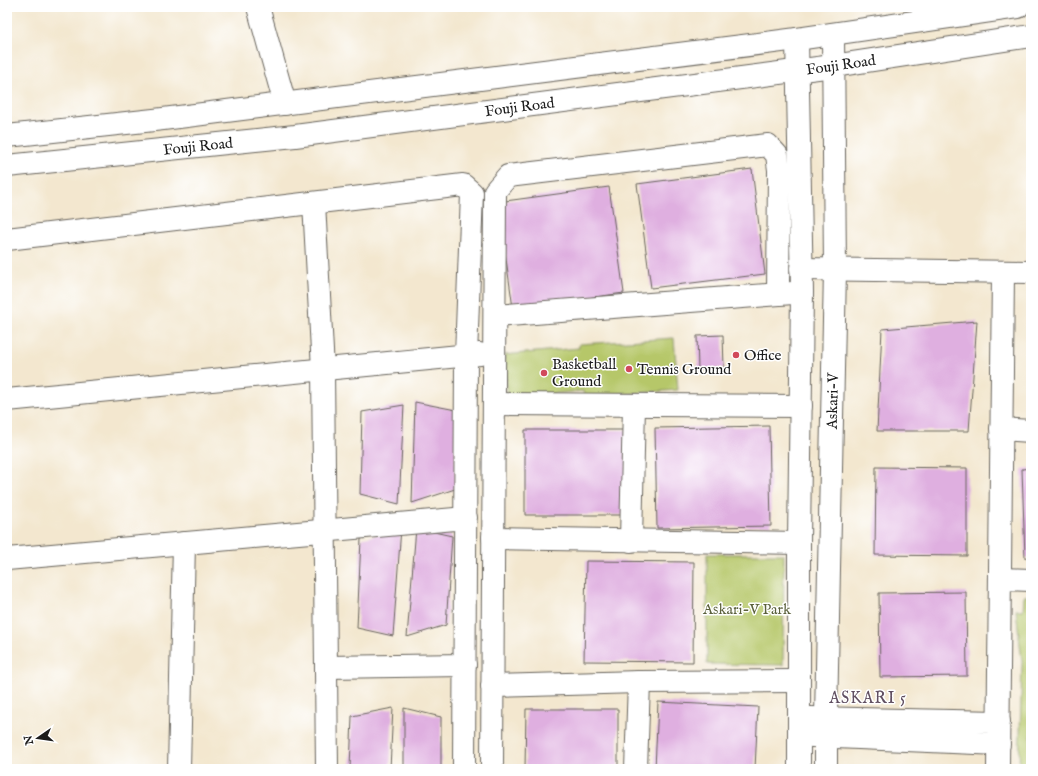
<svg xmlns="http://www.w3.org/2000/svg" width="1038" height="776" font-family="'IM FELL English',serif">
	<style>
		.green { fill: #b6c769; stroke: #697242 }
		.building { fill: #dfafe0 }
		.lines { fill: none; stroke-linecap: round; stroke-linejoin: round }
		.minor-casing { stroke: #67635b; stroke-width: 24 }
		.major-casing { stroke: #67635b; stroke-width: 24 }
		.minor { stroke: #fff; stroke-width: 22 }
		.major { stroke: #fff; stroke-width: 22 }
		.poi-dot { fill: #d1495b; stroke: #fff; stroke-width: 1.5 }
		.labels { text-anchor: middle; stroke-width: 3; stroke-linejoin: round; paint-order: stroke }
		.street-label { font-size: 15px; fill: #1c1c1c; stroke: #fff }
		.poi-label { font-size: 15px; fill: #1c1c1c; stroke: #fff; text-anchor: start }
		.park-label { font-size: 15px; fill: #5a603b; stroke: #fff }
		.neighbourhood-label { font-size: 16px; letter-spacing: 1px; fill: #604f61; stroke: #fff }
	</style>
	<rect width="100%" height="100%" fill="#fff"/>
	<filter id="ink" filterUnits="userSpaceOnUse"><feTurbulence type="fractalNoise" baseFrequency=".025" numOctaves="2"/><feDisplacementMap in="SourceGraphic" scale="8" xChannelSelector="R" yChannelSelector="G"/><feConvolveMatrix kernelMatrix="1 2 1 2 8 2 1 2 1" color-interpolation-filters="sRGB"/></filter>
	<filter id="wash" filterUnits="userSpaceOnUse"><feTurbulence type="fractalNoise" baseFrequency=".012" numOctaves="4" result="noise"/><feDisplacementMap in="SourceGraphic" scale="16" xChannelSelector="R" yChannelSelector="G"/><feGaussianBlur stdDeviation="0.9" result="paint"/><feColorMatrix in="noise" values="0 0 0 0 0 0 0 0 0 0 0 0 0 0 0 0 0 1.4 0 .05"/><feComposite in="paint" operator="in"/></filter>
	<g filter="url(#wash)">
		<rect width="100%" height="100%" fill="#f3e7cf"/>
		<!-- green -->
		<path class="green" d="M 674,338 L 678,390 L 584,397 L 583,391 L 508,398 L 504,355 L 579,348 L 579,344 Z
			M 707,554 L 784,554 L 783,665 L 707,664 Z
			M 1024,596 L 1031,596 L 1031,769 L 1019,769 L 1022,662 L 1016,610 L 1023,610 Z"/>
		<g id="blocks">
			<!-- building -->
			<path class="building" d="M 752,169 L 765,274 L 651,288 L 637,184 Z
				M 609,187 L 624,293 L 513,308 L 498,202 Z
				M 977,321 L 969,431 L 877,431 L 882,329 Z
				M 723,335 L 724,368 L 698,369 L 697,336 Z
				M 415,402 L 456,410 L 455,489 L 412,503 Z
				M 404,405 L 399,504 L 360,494 L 362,412 Z
				M 769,426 L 771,526 L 657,528 L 655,428 Z
				M 525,430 L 627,430 L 628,515 L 525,515 Z
				M 876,467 L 967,468 L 967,556 L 875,555 Z
				M 1031,468 L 1031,558 L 1025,558 L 1022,469 Z
				M 401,528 L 393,636 L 357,628 L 361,539 Z
				M 416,528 L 452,536 L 446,625 L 407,637 Z
				M 586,561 L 694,562 L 693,662 L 584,661 Z
				M 966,592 L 967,676 L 880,677 L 879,593 Z
				M 658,702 L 758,707 L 755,769 L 655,769 Z
				M 393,708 L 390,769 L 350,769 L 352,716 Z
				M 404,708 L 441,717 L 441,769 L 404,769 Z
				M 526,709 L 618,709 L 618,769 L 525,769 Z"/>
		</g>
	</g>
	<g filter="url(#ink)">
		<use href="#blocks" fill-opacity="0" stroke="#67635b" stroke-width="1"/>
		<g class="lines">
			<!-- minor casing -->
			<g class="minor-casing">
				<g id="minor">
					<path d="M 258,7 L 285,104"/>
					<path d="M 797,39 L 802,292 L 799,543 L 799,769"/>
					<path d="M 314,203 L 323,369 L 327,769"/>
					<path d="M 7,239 L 463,185 L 472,193 L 466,356 L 464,769"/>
					<path d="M 801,269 L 1031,272"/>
					<path d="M 495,316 L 793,293"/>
					<path d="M 7,400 L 480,354"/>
					<path d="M 494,404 L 801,406"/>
					<path d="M 1001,429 L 1031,431"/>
					<path d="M 493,538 L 799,543"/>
					<path d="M 631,541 L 634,405"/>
					<path d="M 7,559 L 466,518"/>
					<path d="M 1000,579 L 1031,580"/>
					<path d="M 326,667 L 465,665"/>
					<path d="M 492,686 L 639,682 L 799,681"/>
					<path d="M 810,718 L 999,722"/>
					<path d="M 812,736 L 999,744"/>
					<path d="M 179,769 L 184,543"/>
					<path d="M 492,769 L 495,191 L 508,176 L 768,145 L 777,155 L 779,170 L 778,294"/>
					<path d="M 636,769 L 639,682"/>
					<path id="s1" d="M 826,769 L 826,718 L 835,270 L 833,34"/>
					<path d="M 998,769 L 1003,272"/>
				</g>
			</g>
			<!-- major casing -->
			<g class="major-casing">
				<g id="major">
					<path d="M 7,136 L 163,119 L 797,39 L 1018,7"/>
					<path id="s2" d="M 7,166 L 295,136 L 833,66 L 1031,36"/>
				</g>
			</g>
			<!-- minor -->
			<use href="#minor" class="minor"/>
			<!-- major -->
			<use href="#major" class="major"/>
		</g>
	</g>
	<!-- markers -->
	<g class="poi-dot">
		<circle cx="736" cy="355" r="4"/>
		<circle cx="629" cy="369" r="4"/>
		<circle cx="544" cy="373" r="4"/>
	</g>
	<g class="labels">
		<!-- street labels -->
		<g class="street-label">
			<text dy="5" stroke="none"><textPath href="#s2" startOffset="840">Fouji Road</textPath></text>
			<text dy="5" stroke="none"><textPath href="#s2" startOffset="516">Fouji Road</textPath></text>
			<text dy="5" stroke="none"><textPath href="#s2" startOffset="192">Fouji Road</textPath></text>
			<text dy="5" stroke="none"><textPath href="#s1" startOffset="368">Askari-V</textPath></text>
		</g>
		<!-- poi labels -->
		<g class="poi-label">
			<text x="744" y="360">Office</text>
			<text x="552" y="369">Basketball<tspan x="552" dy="17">Ground</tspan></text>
			<text x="637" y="374">Tennis Ground</text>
		</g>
		<!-- park labels -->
		<g class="park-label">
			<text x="747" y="614">Askari-V Park</text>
		</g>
		<!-- neighbourhood labels -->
		<g class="neighbourhood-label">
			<text x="868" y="703">ASKARI 5</text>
		</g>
	</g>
	<!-- margin -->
	<rect width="1038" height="776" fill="none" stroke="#fff" stroke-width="24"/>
	<!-- north arrow -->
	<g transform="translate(38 738) rotate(257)" stroke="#ffffff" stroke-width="3" paint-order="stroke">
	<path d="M0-3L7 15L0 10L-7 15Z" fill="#1c1c1c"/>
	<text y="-6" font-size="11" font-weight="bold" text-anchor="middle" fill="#1c1c1c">N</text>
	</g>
</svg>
